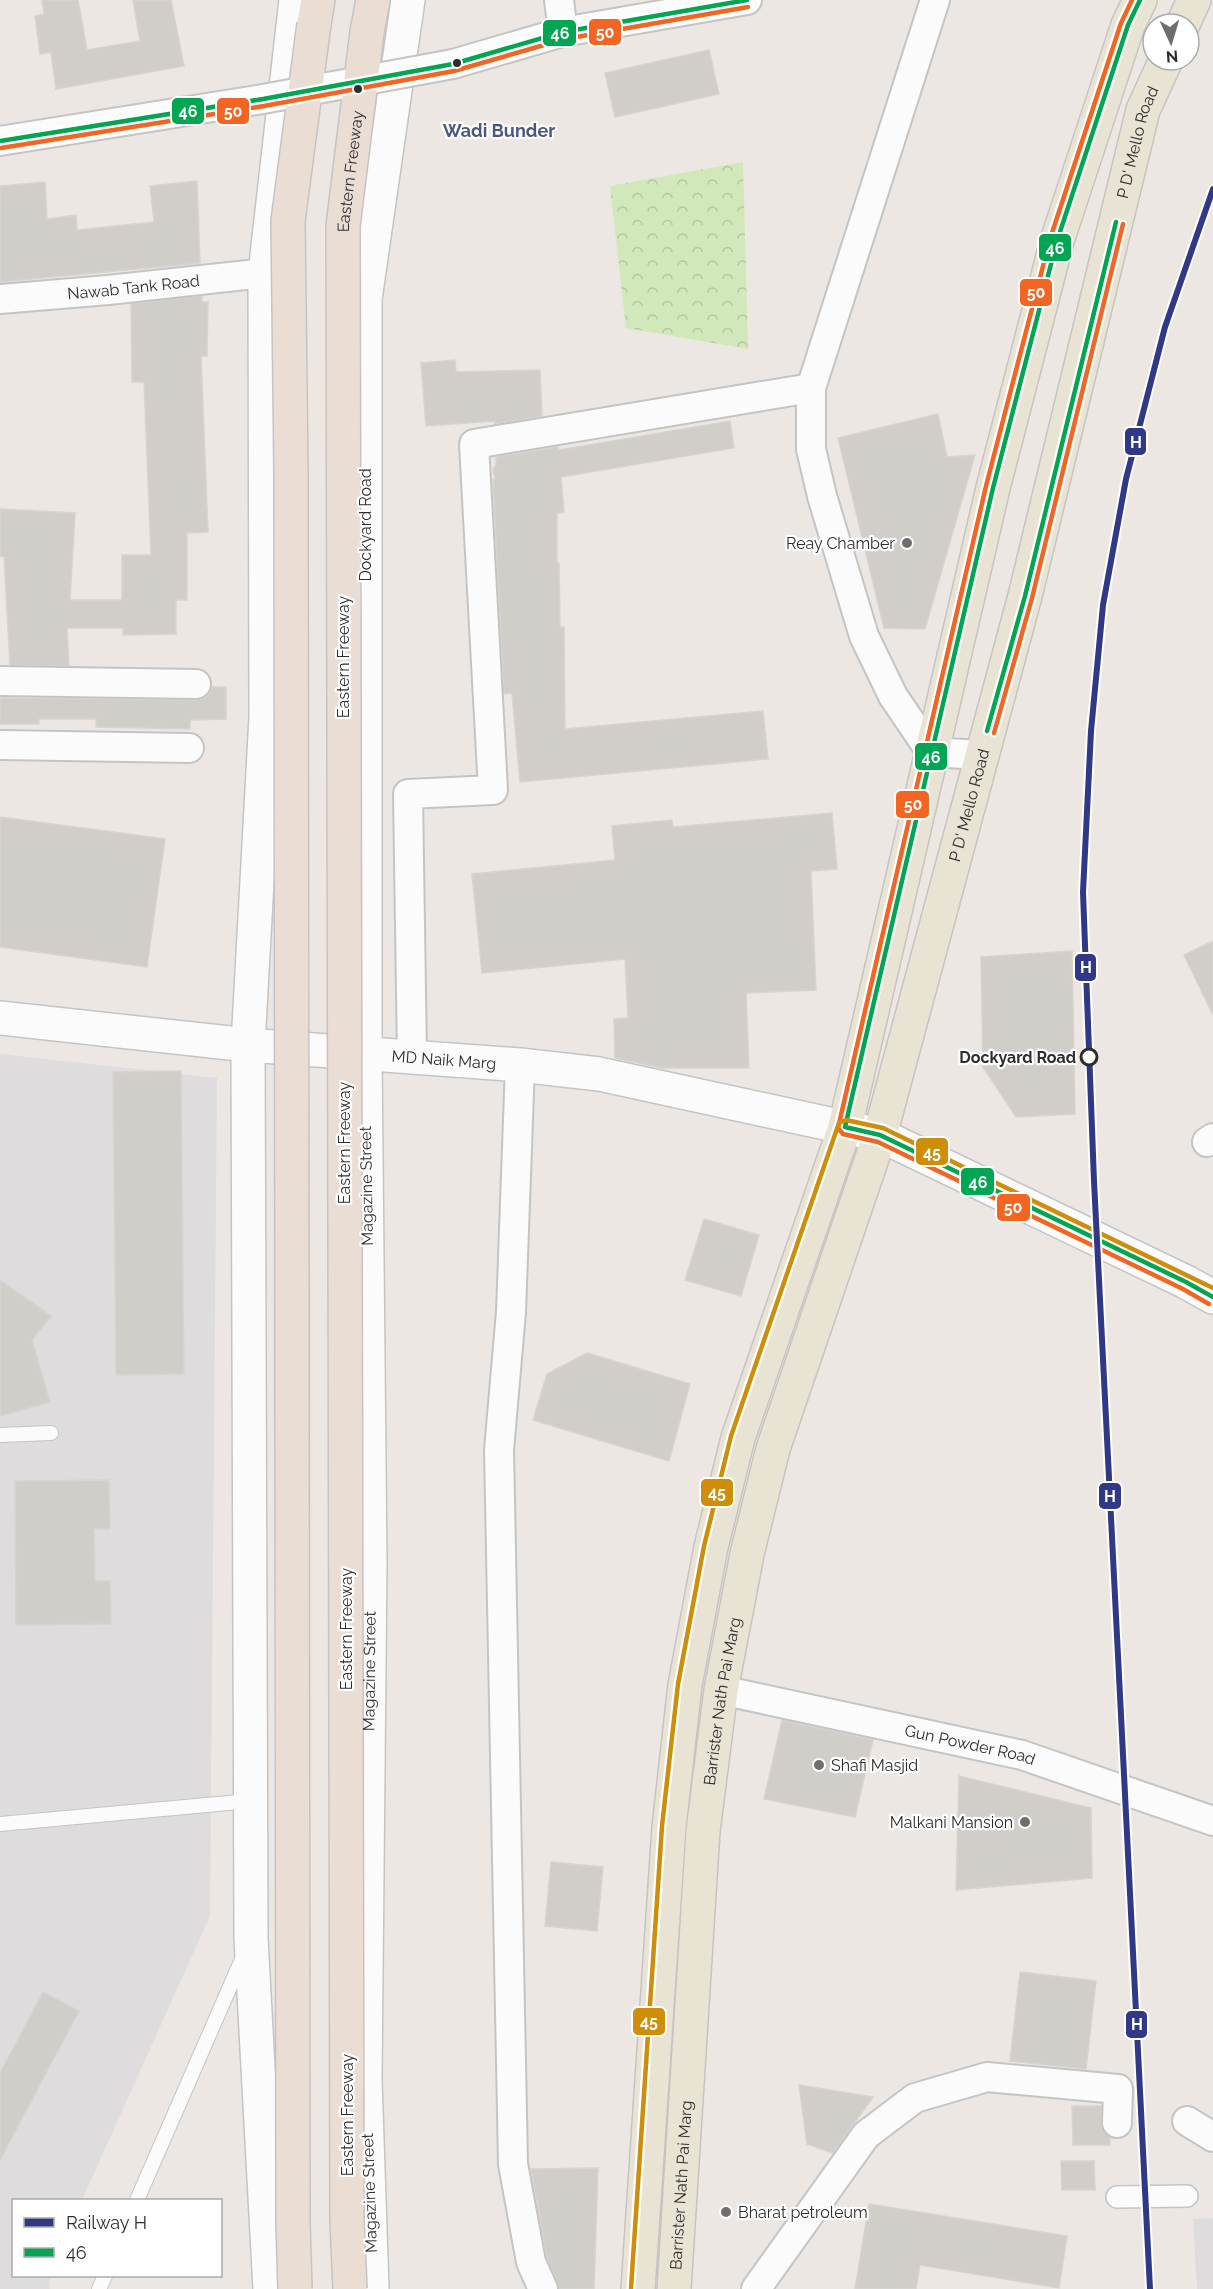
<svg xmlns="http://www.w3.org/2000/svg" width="1213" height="2289" font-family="Raleway,sans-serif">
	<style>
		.industrial { fill: #dfdcde }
		.park { fill: url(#park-crowns) }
		.building { fill: #d1cdc9; stroke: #d7d3ce; stroke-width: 1.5 }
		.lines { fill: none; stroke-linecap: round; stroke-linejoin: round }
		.service-casing { stroke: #c5c4c4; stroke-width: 16 }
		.pedestrian-casing { stroke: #c5c4c4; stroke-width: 24 }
		.minor-casing { stroke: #c5c4c4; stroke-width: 32 }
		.tertiary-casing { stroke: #c5c4c4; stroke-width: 36 }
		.secondary-casing { stroke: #c5c4c4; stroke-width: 36 }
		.primary-casing { stroke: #c6c4c3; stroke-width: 36 }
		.motorway-casing { stroke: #c6c4c3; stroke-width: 36 }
		.service { stroke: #fcfbfb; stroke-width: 14 }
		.pedestrian { stroke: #fcfbfb; stroke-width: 21 }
		.minor { stroke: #fcfbfb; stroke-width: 28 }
		.tertiary { stroke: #fcfbfb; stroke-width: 33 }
		.secondary { stroke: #fcfbfb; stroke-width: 33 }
		.primary { stroke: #e9e3d4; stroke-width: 33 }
		.motorway { stroke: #eaddd4; stroke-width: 33 }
		.minor-bridge-casing { stroke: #c5c4c4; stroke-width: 32; stroke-linecap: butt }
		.motorway-bridge-casing { stroke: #c6c4c3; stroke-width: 36; stroke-linecap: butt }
		.minor-bridge { stroke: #fcfbfb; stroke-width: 28 }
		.motorway-bridge { stroke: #eaddd4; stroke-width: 33 }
		.bus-1-casing { stroke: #fff; stroke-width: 9 }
		.bus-2-casing { stroke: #fff; stroke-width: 9 }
		.bus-3-casing { stroke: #fff; stroke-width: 9 }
		.bus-1 { stroke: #00a651; stroke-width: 4.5 }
		.bus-2 { stroke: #f26522; stroke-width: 4.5 }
		.bus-3 { stroke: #cf8e09; stroke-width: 4.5 }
		.rail-1-casing { stroke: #fff; stroke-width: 10 }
		.rail-1 { stroke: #303888; stroke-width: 6 }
		.bus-dot { fill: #2d2d2d; stroke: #fff; stroke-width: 2 }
		.poi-dot { fill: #706e6c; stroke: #fff; stroke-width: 2 }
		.stop-dot { fill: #fff; stroke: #2d2d2d; stroke-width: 3 }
		.labels { text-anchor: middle; stroke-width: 4.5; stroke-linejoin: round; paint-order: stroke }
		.street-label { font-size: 16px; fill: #2d2d2d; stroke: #fff }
		.poi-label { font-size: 16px; fill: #2d2d2d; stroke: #fff; text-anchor: end }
		.stop-label { font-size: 16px; font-weight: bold; fill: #2d2d2d; stroke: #fff; text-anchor: end }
		.neighbourhood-label { font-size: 18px; font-weight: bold; fill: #4a5782; stroke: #fff }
		.line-badge { stroke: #fff; stroke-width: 2 }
		.badge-label { font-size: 16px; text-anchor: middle; font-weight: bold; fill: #fff }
	</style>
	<defs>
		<pattern id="park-crowns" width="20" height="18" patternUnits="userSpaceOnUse" patternTransform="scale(1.5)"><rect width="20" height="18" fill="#d0e8ba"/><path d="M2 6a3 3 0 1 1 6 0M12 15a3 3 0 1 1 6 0" fill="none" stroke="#b3c7a0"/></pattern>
	</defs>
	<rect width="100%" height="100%" fill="#ece7e2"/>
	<!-- industrial -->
	<path class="industrial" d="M 0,1054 L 217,1078 L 210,1916 L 82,2200 L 14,2200 L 14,2276 L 49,2276 L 50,2289 L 0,2289 Z
		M 1213,2218 L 1213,2289 L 1197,2289 L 1193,2219 Z"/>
	<!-- park -->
	<path class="park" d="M 743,162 L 748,349 L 626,328 L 610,186 Z"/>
	<!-- building -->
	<path class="building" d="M 42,0 L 78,0 L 87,50 L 140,41 L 133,0 L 171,0 L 184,66 L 56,89 L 51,52 L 40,54 L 35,16 L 44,14 Z
		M 709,50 L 719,94 L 615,117 L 605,73 Z
		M 197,181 L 200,263 L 0,282 L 0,186 L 45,182 L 47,219 L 76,215 L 77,230 L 154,222 L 150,186 Z
		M 202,296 L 202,302 L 208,302 L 207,356 L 201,356 L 208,532 L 187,533 L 187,600 L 176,600 L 176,634 L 123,635 L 123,628 L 67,628 L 69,666 L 10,665 L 4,557 L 0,556 L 0,509 L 75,513 L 70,600 L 122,600 L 122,555 L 151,555 L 144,382 L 132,382 L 131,304 Z
		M 455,360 L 456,372 L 540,370 L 542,416 L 495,424 L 495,421 L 426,426 L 421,363 Z
		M 938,414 L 947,457 L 975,455 L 925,629 L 884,628 L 838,438 Z
		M 730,421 L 734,448 L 561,477 L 564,512 L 557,513 L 557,563 L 559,563 L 560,627 L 564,627 L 565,729 L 763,711 L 768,759 L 520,782 L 512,693 L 504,694 L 493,480 L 495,479 L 493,469 L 496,465 L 496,457 L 558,447 L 559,450 Z
		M 212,687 L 226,687 L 226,719 L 190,720 L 190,729 L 96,727 L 96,719 L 39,719 L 39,724 L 0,724 L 0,698 L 196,700 L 204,698 L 210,693 Z
		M 832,813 L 837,869 L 811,871 L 816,990 L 746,993 L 749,1068 L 662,1068 L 615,1058 L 614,1019 L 628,1018 L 625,959 L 482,973 L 472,874 L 615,860 L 612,826 L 672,820 L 673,827 Z
		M 0,817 L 165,839 L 147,967 L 0,947 Z
		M 1213,941 L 1213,1015 L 1184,955 Z
		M 1072,951 L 1075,1114 L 1016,1117 L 983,1067 L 981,957 Z
		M 181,1071 L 184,1374 L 116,1375 L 113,1072 Z
		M 704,1219 L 759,1235 L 741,1296 L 685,1280 Z
		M 0,1280 L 51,1316 L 32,1340 L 50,1402 L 0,1416 Z
		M 587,1353 L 690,1384 L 669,1461 L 533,1420 L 547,1374 Z
		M 109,1480 L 110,1529 L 94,1529 L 95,1581 L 110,1581 L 111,1624 L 16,1625 L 15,1481 Z
		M 782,1720 L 873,1740 L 855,1817 L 764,1799 Z
		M 959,1776 L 1091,1808 L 1092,1878 L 956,1890 Z
		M 551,1862 L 603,1867 L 597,1931 L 545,1926 Z
		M 1020,1972 L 1096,1981 L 1086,2069 L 1010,2061 Z
		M 43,1992 L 79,2011 L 0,2160 L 0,2073 Z
		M 799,2085 L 873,2097 L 833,2153 L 807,2144 Z
		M 1072,2106 L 1101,2106 L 1102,2130 L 1110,2138 L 1110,2145 L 1073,2145 Z
		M 1061,2161 L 1094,2161 L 1095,2190 L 1062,2190 Z
		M 598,2168 L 594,2289 L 559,2289 L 547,2257 L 531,2169 Z
		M 869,2204 L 1067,2236 L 1059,2288 L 920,2265 L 916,2289 L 855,2289 Z"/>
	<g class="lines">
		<!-- service casing -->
		<g class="service-casing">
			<path id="service" d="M 0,1435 L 51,1433
				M 0,1824 L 250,1801
				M 137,2200 L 243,1957
				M 99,2289 L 105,2276"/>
		</g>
		<!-- pedestrian casing -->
		<g class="pedestrian-casing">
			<path id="pedestrian" d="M 1117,2197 L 1187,2196"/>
		</g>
		<!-- minor casing -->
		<g class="minor-casing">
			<g id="minor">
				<path d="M 559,0 L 563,32"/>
				<path d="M 935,0 L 811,388 L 811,449 L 822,496 L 864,636 L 893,696 L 931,752 L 981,755"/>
				<path d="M 453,64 L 563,32 L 747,0"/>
				<path d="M 0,141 L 263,99"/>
				<path id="s1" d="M 0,299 L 108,290 L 265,273"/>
				<path d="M 0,681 L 196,684"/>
				<path d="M 0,745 L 189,748"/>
				<path d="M 412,1057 L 408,794 L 493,790 L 474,444 L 811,388"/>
				<path d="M 520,1065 L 511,1312 L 499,1450 L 513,2164 L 531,2262 L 543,2289"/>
				<path d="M 1207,1142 L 1213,1138"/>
				<path id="s2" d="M 721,1690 L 1022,1755 L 1213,1821"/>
				<path d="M 1187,2121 L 1213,2137"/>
				<path d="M 756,2289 L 866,2135 L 915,2098 L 987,2077 L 1118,2089 L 1117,2123"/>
			</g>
		</g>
		<!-- tertiary casing -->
		<g class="tertiary-casing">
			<g id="tertiary">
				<path id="s3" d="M 0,1018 L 248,1045 L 520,1065 L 599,1074 L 880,1135"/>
				<path d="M 270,2289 L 251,1938 L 248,1045 L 266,717 L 265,273 L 296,0"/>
				<path id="s4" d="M 372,2289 L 365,2079 L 370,1563 L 365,1054 L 365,299 L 408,0"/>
			</g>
		</g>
		<!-- secondary casing -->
		<g class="secondary-casing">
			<path id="secondary" d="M 880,1135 L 1186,1282 L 1213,1297"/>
		</g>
		<!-- primary casing -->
		<g class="primary-casing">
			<g id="primary">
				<path d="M 1183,24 L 1194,0"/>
				<path d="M 638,2289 L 669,1827 L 685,1685 L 711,1547 L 738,1438 L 845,1127 L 993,488 L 1057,241 L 1128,25 L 1140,0"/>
				<path id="s5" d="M 674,2289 L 703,1831 L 721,1690 L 747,1554 L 773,1449 L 880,1135 L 1025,596 L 1143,110 L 1166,60"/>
			</g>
		</g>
		<!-- motorway casing -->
		<g class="motorway-casing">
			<path id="motorway" d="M 314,24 L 318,0
				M 367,32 L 373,0"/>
		</g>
		<!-- service -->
		<use href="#service" class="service"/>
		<!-- pedestrian -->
		<use href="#pedestrian" class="pedestrian"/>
		<!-- minor -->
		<use href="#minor" class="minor"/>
		<!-- tertiary -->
		<use href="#tertiary" class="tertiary"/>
		<!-- secondary -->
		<use href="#secondary" class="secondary"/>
		<!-- primary -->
		<use href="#primary" class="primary"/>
		<!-- motorway -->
		<use href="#motorway" class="motorway"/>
		<!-- minor-bridge casing -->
		<g class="minor-bridge-casing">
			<path id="minor-bridge" d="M 263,99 L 453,64"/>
		</g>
		<!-- motorway-bridge casing -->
		<g class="motorway-bridge-casing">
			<g id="motorway-bridge">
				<path d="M 295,2289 L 293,2223 L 291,472 L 288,221 L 314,24"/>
				<path id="s6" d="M 350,2289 L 347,2221 L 343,226 L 367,32"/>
			</g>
		</g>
		<!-- minor-bridge -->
		<use href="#minor-bridge" class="minor-bridge"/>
		<!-- motorway-bridge -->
		<use href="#motorway-bridge" class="motorway-bridge"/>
		<!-- bus-1 casing -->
		<g class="bus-1-casing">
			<path id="bus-1" d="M 1140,0 L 1128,25 L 1057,241 L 993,488 L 845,1127 L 880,1135 L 1186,1282 L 1213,1297
				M 0,141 L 263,99 L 453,64 L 563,32 L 747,0
				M 987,731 L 1025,596 L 1116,222"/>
		</g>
		<!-- bus-2 casing -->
		<g class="bus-2-casing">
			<path id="bus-2" d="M 1132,0 L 1121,23 L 1050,239 L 986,486 L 838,1128 L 843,1134 L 878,1142 L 1183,1289 L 1209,1304
				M 1,148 L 264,106 L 454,71 L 565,39 L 748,7
				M 994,733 L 1032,598 L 1123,224"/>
		</g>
		<!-- bus-3 casing -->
		<g class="bus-3-casing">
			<path id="bus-3" d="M 631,2288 L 662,1826 L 678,1684 L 704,1546 L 731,1436 L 839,1123 L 846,1120 L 883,1128 L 1213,1288"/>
		</g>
		<!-- bus-1 -->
		<use href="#bus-1" class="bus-1"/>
		<!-- bus-2 -->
		<use href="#bus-2" class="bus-2"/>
		<!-- bus-3 -->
		<use href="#bus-3" class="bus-3"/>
		<!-- rail-1 casing -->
		<g class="rail-1-casing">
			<path id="rail-1" d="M 1150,2289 L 1094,1181 L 1083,892 L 1091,731 L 1103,605 L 1126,479 L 1165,327 L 1213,189"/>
		</g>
		<!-- rail-1 -->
		<use href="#rail-1" class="rail-1"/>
	</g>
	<!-- markers -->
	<g class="bus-dot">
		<circle cx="457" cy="63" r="5"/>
		<circle cx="358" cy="89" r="5"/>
	</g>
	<g class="poi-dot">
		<circle cx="907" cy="543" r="6"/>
		<circle cx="819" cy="1765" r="6"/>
		<circle cx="1025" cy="1822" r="6"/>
		<circle cx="726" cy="2212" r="6"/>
	</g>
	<circle class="stop-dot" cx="1089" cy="1057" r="8"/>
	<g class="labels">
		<!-- street labels -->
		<g class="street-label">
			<text dy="6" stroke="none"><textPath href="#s5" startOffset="2205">P D' Mello Road</textPath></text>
			<text dy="6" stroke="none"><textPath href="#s6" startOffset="2118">Eastern Freeway</textPath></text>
			<text dy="6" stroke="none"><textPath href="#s1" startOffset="134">Nawab Tank Road</textPath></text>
			<text transform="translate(365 525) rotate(-90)" y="6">Dockyard Road</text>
			<text transform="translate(343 657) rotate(-90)" y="6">Eastern Freeway</text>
			<text dy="6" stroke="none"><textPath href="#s5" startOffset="1521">P D' Mello Road</textPath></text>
			<text dy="6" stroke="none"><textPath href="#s3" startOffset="446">MD Naik Marg</textPath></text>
			<text transform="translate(344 1143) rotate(-90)" y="6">Eastern Freeway</text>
			<text transform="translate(366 1186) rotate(-91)" y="6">Magazine Street</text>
			<text transform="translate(346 1629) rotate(-90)" y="6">Eastern Freeway</text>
			<text dy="6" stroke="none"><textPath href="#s4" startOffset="618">Magazine Street</textPath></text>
			<text dy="6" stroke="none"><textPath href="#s5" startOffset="590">Barrister Nath Pai Marg</textPath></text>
			<text dy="6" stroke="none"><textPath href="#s2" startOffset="255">Gun Powder Road</textPath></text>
			<text transform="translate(347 2115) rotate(-90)" y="6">Eastern Freeway</text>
			<text dy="6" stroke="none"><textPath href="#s5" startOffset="104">Barrister Nath Pai Marg</textPath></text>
			<text transform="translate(369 2193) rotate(-92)" y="6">Magazine Street</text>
		</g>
		<!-- poi labels -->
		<g class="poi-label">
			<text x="895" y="549">Reay Chamber</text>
			<text x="831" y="1771" text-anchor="start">Shafi Masjid</text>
			<text x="1013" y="1828">Malkani Mansion</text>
			<text x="738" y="2218" text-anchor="start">Bharat petroleum</text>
		</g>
		<!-- stop labels -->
		<g class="stop-label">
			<text x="1076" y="1063">Dockyard Road</text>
		</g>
		<!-- neighbourhood labels -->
		<g class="neighbourhood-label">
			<text x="499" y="137">Wadi Bunder</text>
		</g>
	</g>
	<g class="line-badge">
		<rect x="588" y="18" width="34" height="28" rx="6" fill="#f26522"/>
		<rect x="542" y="19" width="35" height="28" rx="6" fill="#00a651"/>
		<rect x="216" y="97" width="34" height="28" rx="6" fill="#f26522"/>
		<rect x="171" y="97" width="34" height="28" rx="6" fill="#00a651"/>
		<rect x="1038" y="233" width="34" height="29" rx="6" fill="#00a651"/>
		<rect x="1019" y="278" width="34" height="29" rx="6" fill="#f26522"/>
		<rect x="1124" y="427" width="23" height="29" rx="6" fill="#303888"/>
		<rect x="914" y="742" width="34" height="29" rx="6" fill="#00a651"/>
		<rect x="895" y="790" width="35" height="29" rx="6" fill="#f26522"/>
		<rect x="1074" y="953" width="23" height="29" rx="6" fill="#303888"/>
		<rect x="915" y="1137" width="34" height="29" rx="6" fill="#cf8e09"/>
		<rect x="960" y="1167" width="35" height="29" rx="6" fill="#00a651"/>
		<rect x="996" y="1193" width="35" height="29" rx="6" fill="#f26522"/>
		<rect x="700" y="1478" width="34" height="29" rx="6" fill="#cf8e09"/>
		<rect x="1098" y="1482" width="24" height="28" rx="6" fill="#303888"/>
		<rect x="632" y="2007" width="34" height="29" rx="6" fill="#cf8e09"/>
		<rect x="1125" y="2010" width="23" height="29" rx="6" fill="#303888"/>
	</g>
	<g class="badge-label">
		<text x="605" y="38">50</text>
		<text x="560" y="39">46</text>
		<text x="233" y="117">50</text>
		<text x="188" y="117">46</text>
		<text x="1055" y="254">46</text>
		<text x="1036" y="298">50</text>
		<text x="1136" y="448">H</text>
		<text x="931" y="763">46</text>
		<text x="913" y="810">50</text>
		<text x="1086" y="973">H</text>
		<text x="932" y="1158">45</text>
		<text x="978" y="1188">46</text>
		<text x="1013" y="1213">50</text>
		<text x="717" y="1498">45</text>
		<text x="1110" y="1502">H</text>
		<text x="649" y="2027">45</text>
		<text x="1137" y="2030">H</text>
	</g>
	<!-- legend -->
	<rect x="12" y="2199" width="210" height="78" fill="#ffffff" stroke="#ababab" stroke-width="1.5"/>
	<rect x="24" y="2218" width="30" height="9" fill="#303888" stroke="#ababab" stroke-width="1.5"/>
	<text x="66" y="2229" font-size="18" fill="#2d2d2d">Railway H</text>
	<rect x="24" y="2248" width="30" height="9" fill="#00a651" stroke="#ababab" stroke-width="1.5"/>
	<text x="66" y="2259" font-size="18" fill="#2d2d2d">46</text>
	<!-- north arrow -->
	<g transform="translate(1171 42) rotate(176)"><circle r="28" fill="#ffffff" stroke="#ababab" stroke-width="1.5"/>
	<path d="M0-4.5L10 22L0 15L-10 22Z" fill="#706e6c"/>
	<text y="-9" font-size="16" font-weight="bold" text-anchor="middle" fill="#2d2d2d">N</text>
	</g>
</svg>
